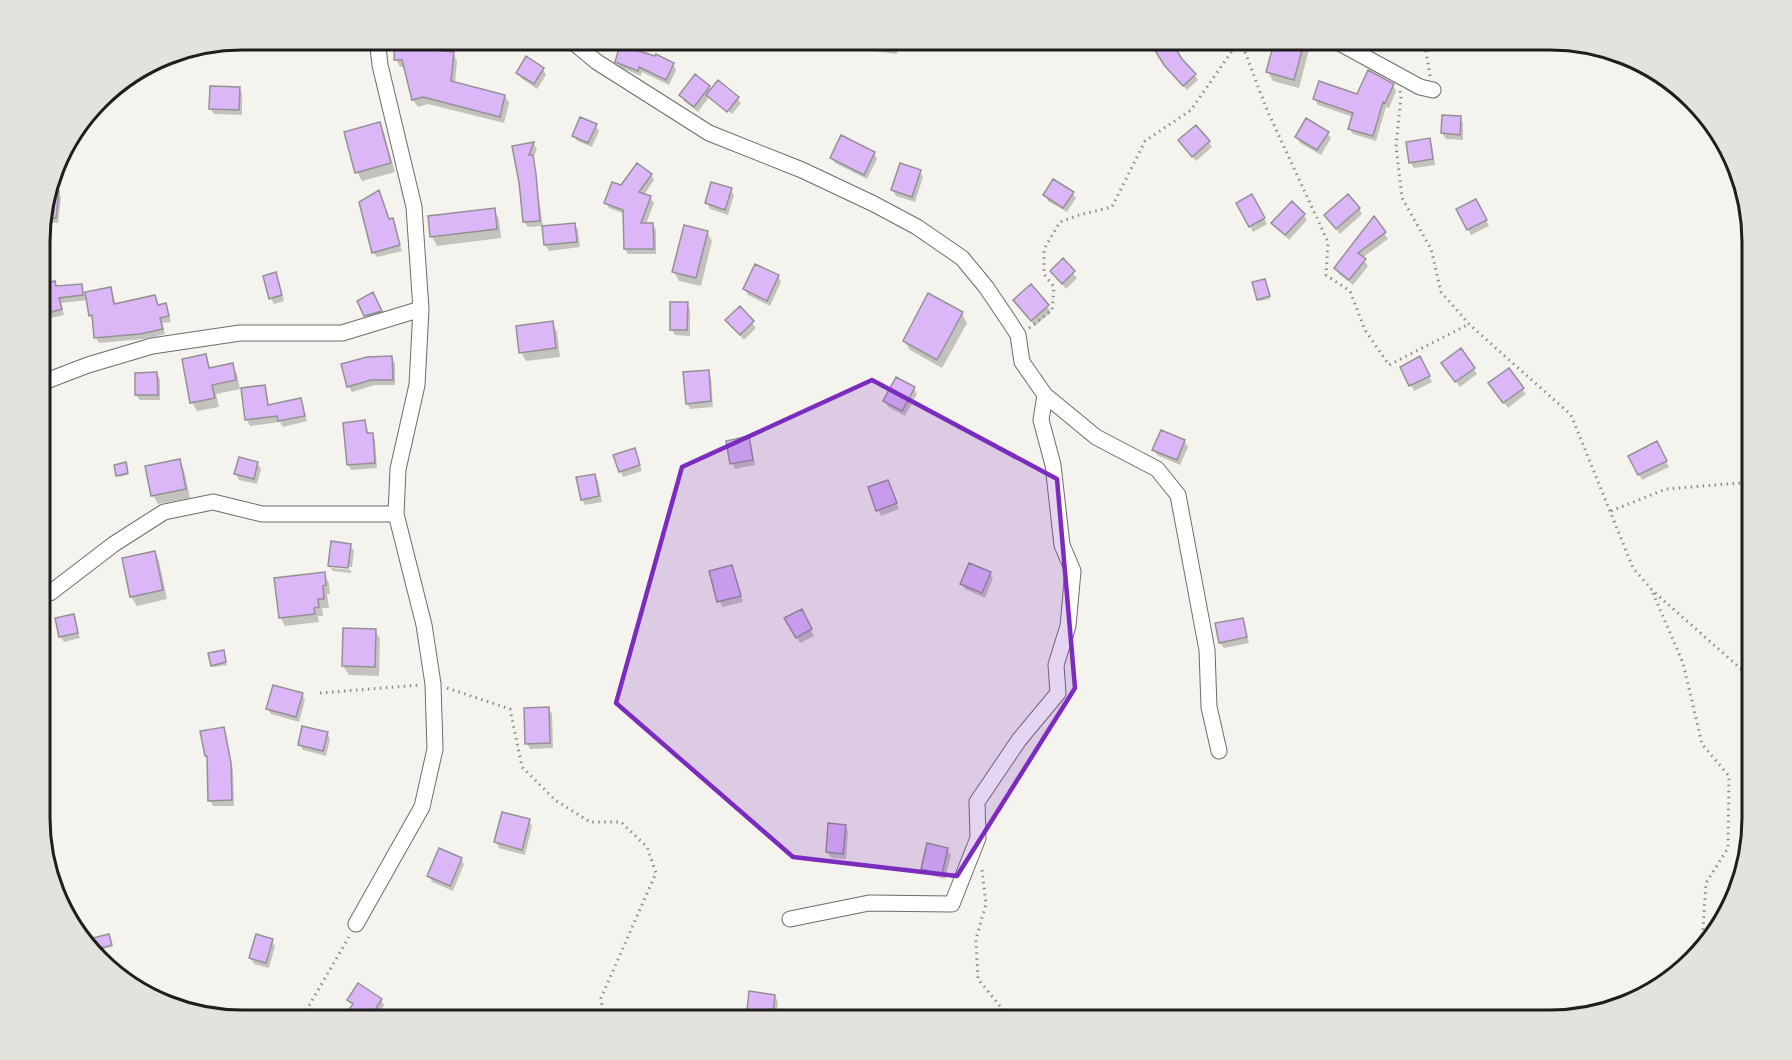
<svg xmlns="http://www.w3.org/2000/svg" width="1792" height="1060" font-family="'Varela Round',sans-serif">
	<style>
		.shadow { fill: #0003 }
		.building { fill: #dbb7f8; stroke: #949196; stroke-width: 1.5 }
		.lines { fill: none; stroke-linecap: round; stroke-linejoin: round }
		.minor-casing { stroke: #6e6c67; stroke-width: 17 }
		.path { stroke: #8f8d89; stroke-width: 3; stroke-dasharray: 1.5 4.5; stroke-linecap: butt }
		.minor { stroke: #fff; stroke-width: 15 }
		.marked { fill: #7b2cbf; fill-opacity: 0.2; stroke: #7b2cbf; stroke-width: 4.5; stroke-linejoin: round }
		.rim { fill: none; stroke: #1f1e1c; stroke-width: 3 }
	</style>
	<rect width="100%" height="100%" fill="#f5f3ed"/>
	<!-- shadow -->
	<path class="shadow" d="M 420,39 L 423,46 L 423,50 L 453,53 L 457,61 L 455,84 L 505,96 L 509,103 L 504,123 L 428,104 L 418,107 L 413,100 L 405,67 L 400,67 L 396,59 Z
		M 870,39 L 899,39 L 897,54 L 872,51 L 869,45 Z
		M 1277,39 L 1306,39 L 1310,46 L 1299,88 L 1273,81 L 1268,72 Z
		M 1152,42 L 1181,60 L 1195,75 L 1198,80 L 1187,90 L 1169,71 Z
		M 616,61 L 673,64 L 676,70 L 669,85 L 642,72 L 641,76 L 620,67 Z
		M 543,69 L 546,75 L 537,89 L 521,78 L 518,73 Z
		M 1393,85 L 1396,91 L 1389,108 L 1386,107 L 1376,141 L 1353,134 L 1350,129 L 1353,117 L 1318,105 L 1315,99 L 1358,96 Z
		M 709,87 L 711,90 L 737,98 L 741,103 L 732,114 L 710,96 L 710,99 L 709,97 L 698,112 L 684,101 L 681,95 Z
		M 239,88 L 242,94 L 242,115 L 214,114 L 210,108 Z
		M 1460,117 L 1463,123 L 1463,140 L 1446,139 L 1442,133 Z
		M 379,124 L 384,133 L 395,172 L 362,181 L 357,172 Z
		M 595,125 L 599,131 L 592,147 L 577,141 L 574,135 Z
		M 1327,133 L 1331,138 L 1321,155 L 1300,143 L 1297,137 Z
		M 1429,140 L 1432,145 L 1435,165 L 1414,168 L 1410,162 Z
		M 1180,141 L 1209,142 L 1212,147 L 1196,161 Z
		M 534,144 L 537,149 L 533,159 L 543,226 L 528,227 L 524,222 L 521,182 L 514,147 Z
		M 874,153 L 877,159 L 867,179 L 835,163 L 832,158 Z
		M 920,171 L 923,177 L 915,202 L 896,196 L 893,190 Z
		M 651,175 L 654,180 L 644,195 L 650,197 L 654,203 L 646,224 L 652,224 L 656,230 L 656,254 L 628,254 L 625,249 L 625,214 L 609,208 L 606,203 L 621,187 Z
		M 731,190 L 734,195 L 728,215 L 710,209 L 707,203 Z
		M 48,191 L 58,192 L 61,198 L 58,223 L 41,221 Z
		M 1072,193 L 1076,198 L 1067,212 L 1048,201 L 1045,195 Z
		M 1252,196 L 1267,224 L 1253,232 L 1238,203 Z
		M 1479,206 L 1489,226 L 1471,235 L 1468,229 Z
		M 1359,208 L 1362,214 L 1340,234 L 1326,216 Z
		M 494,210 L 499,219 L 501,238 L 437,246 L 432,237 Z
		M 1304,215 L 1307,220 L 1289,240 L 1273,223 Z
		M 392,220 L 402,251 L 377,257 L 373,252 L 389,221 Z
		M 574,224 L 578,230 L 580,247 L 549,251 L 545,245 L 543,228 Z
		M 707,232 L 712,241 L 701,286 L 679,281 L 674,272 Z
		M 1384,233 L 1388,239 L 1362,258 L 1368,266 L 1353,285 L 1339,274 L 1336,268 Z
		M 1063,261 L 1077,278 L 1066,289 L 1052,271 Z
		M 276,274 L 284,301 L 274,304 L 271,298 Z
		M 778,276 L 781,282 L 770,306 L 748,295 L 745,289 Z
		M 54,282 L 57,288 L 81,286 L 85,294 L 111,289 L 116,305 L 155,297 L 159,307 L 166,305 L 171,322 L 162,323 L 165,334 L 143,339 L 99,343 L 96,338 L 88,300 L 61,303 L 64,315 L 42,320 L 41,317 L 41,286 Z
		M 1265,283 L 1270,299 L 1259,301 L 1258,299 Z
		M 1031,286 L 1051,312 L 1035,326 L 1015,301 Z
		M 373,294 L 384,316 L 369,321 L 359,302 Z
		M 687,304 L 690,310 L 690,336 L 675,335 L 672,330 Z
		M 740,308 L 756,328 L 744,340 L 727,320 Z
		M 962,314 L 967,323 L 942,368 L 910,350 L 904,341 Z
		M 552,323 L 557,332 L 560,357 L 526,361 L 521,352 Z
		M 205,356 L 211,369 L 232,365 L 237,374 L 240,389 L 216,394 L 219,407 L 197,411 L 192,402 Z
		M 391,358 L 395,363 L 395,385 L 375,385 L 352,392 L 348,386 Z
		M 1420,358 L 1432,382 L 1414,391 L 1402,367 Z
		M 1446,369 L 1474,369 L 1477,374 L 1460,387 Z
		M 708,372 L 711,378 L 713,407 L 690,409 L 687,403 Z
		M 157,374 L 160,379 L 160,400 L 140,400 L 136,395 Z
		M 264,387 L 267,393 L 269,407 L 300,400 L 307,421 L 283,427 L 280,422 L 250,426 L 247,420 L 243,390 Z
		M 914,388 L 917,394 L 905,416 L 888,407 L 885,401 Z
		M 1493,389 L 1522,389 L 1526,394 L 1508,408 Z
		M 365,422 L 369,435 L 372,434 L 375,440 L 377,468 L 351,470 L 348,464 Z
		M 748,438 L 751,444 L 755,465 L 735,469 L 732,463 Z
		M 1184,441 L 1188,447 L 1180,465 L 1157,455 L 1154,449 Z
		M 1660,449 L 1669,467 L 1642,480 L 1639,474 Z
		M 634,450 L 642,471 L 623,477 L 615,456 Z
		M 179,461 L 184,470 L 190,498 L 158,504 L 153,495 Z
		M 258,464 L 261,469 L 257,484 L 239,480 L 236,474 Z
		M 126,466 L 128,475 L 119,477 L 118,475 Z
		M 594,475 L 598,481 L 602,502 L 585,505 L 582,499 Z
		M 888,482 L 899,509 L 881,516 L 878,510 Z
		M 350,545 L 354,551 L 352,567 L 331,565 L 331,568 L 351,570 L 351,573 L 333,571 L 329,566 Z
		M 154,552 L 159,561 L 167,599 L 137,606 L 131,597 L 123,559 Z
		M 732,567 L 743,602 L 722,607 L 711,572 Z
		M 990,573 L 993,578 L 985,598 L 965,589 L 962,584 Z
		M 324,574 L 329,583 L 330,594 L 327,594 L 329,608 L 322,608 L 323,616 L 318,616 L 319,622 L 285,626 L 280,617 Z
		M 801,611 L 814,636 L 800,643 L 786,619 Z
		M 73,616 L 80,638 L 64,642 L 60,636 Z
		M 1242,619 L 1249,643 L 1224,648 L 1220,643 Z
		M 375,630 L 380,639 L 379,676 L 349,675 L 343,666 Z
		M 224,654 L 227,665 L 214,667 L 212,665 Z
		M 302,694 L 305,700 L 299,722 L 271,714 L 268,709 Z
		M 549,709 L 552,714 L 553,748 L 530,749 L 527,743 Z
		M 223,728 L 226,734 L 233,770 L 234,806 L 213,806 L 210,800 L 209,760 L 206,756 Z
		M 327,733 L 330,739 L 326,756 L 303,750 L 300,745 Z
		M 529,821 L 532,826 L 525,855 L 499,848 L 496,842 Z
		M 845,826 L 848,832 L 846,859 L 831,858 L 827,852 Z
		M 947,850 L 951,855 L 945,879 L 926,874 L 922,868 Z
		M 461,859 L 464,864 L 453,891 L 432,882 L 429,876 Z
		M 109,938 L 112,947 L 95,951 L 93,949 Z
		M 272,941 L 275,946 L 269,968 L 254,964 L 250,958 Z
		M 775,996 L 778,1002 L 775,1021 L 748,1021 Z
		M 349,1000 L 381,1000 L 384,1005 L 374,1021 L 349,1021 L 346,1017 L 353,1006 Z"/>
	<!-- building -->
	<path class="building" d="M 395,39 L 420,39 L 420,48 L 454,52 L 451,81 L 505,95 L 500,117 L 423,97 L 412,100 L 402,60 L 394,60 Z
		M 1148,39 L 1170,39 L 1182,59 L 1196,74 L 1183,86 L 1164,65 Z
		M 1275,39 L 1305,39 L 1294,80 L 1266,72 Z
		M 620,45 L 655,56 L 656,54 L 674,63 L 666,80 L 639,67 L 638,71 L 615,62 Z
		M 526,56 L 544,68 L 534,84 L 516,73 Z
		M 1368,70 L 1394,84 L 1385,103 L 1383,102 L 1373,136 L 1348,129 L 1353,113 L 1313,99 L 1319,81 L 1357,94 Z
		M 695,74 L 710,86 L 694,107 L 679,95 Z
		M 718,80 L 739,97 L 727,112 L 706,95 Z
		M 210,86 L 240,87 L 239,110 L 209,109 Z
		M 1442,115 L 1461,116 L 1460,135 L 1441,133 Z
		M 580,117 L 597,124 L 588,143 L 572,136 Z
		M 1306,118 L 1329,132 L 1317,150 L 1295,137 Z
		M 380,122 L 391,163 L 355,173 L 344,132 Z
		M 1196,125 L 1210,141 L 1192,157 L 1178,140 Z
		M 841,135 L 875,152 L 864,175 L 830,158 Z
		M 1430,138 L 1433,159 L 1409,163 L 1406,142 Z
		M 534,142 L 529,155 L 533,155 L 536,174 L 540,221 L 523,222 L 519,182 L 512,146 Z
		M 637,163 L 652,174 L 639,192 L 651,196 L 641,223 L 653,223 L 654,249 L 624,249 L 623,210 L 604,203 L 612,182 L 621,185 Z
		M 900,163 L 921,170 L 912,197 L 891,190 Z
		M 1053,179 L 1074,192 L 1063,208 L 1043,195 Z
		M 711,182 L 732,188 L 725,210 L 705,203 Z
		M 49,189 L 59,191 L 56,218 L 41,216 Z
		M 379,190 L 389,219 L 393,218 L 400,245 L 372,253 L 359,202 Z
		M 1252,194 L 1265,218 L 1249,227 L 1236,203 Z
		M 1348,194 L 1360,208 L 1336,229 L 1324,215 Z
		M 1476,199 L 1487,220 L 1467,230 L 1456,209 Z
		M 1292,201 L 1305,214 L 1285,235 L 1271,223 Z
		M 495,208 L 497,229 L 430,237 L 428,216 Z
		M 1374,216 L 1386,232 L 1358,253 L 1366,259 L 1349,280 L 1334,268 Z
		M 575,223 L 577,242 L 544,245 L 542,226 Z
		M 684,225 L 708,231 L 696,278 L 672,272 Z
		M 1063,258 L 1075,271 L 1062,284 L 1050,271 Z
		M 755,264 L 779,275 L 767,301 L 743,289 Z
		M 276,272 L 282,295 L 269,299 L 263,276 Z
		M 1265,279 L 1270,296 L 1257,300 L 1252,282 Z
		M 55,281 L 56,286 L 82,284 L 83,295 L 59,298 L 62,309 L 41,315 L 41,284 Z
		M 1031,284 L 1049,305 L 1031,321 L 1013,300 Z
		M 111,287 L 114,304 L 155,295 L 158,305 L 166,303 L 169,316 L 160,318 L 163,329 L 140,334 L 94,338 L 92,315 L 89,316 L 85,292 Z
		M 373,292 L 382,311 L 364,316 L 357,301 Z
		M 928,293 L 963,312 L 937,360 L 903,341 Z
		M 670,302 L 688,302 L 687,330 L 670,330 Z
		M 740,306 L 754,321 L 740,335 L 725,320 Z
		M 553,321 L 556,348 L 519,353 L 516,326 Z
		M 1461,348 L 1475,368 L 1455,382 L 1441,363 Z
		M 206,354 L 209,368 L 233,363 L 236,380 L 212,385 L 215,398 L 190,403 L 182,359 Z
		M 392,356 L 393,380 L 371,380 L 347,387 L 341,364 L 367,357 Z
		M 1420,356 L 1430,376 L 1409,386 L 1400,367 Z
		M 1509,368 L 1524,388 L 1503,403 L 1488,383 Z
		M 709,370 L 711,401 L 686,404 L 683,372 Z
		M 157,372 L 158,395 L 135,395 L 135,373 Z
		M 896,377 L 915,387 L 902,411 L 883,401 Z
		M 265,385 L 268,405 L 301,398 L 305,416 L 278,421 L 277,416 L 245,420 L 241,388 Z
		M 365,420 L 367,433 L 373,433 L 375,463 L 347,465 L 343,423 Z
		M 1161,430 L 1185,440 L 1177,460 L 1152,450 Z
		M 749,436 L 753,460 L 730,464 L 726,441 Z
		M 1657,441 L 1667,461 L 1638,475 L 1628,456 Z
		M 635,448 L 640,465 L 619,472 L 613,455 Z
		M 239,457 L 258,462 L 254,479 L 234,474 Z
		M 180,459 L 186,489 L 151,496 L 145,466 Z
		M 126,462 L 128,473 L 116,476 L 114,465 Z
		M 595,474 L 599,496 L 581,500 L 576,477 Z
		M 888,480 L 897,503 L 876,511 L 868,487 Z
		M 331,541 L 351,544 L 348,568 L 328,566 Z
		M 155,551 L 163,590 L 130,597 L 122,558 Z
		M 969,563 L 991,572 L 982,593 L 960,584 Z
		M 732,565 L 741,596 L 717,602 L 709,571 Z
		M 325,572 L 326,585 L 323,586 L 324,599 L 318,599 L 319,607 L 314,608 L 315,614 L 279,618 L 274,578 Z
		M 802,609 L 812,629 L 796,638 L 784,618 Z
		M 74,614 L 78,633 L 59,637 L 55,618 Z
		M 1243,618 L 1247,637 L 1219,643 L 1215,623 Z
		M 343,628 L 376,629 L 375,667 L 342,666 Z
		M 224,650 L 226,662 L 211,666 L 208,653 Z
		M 273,685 L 303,693 L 296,717 L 266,709 Z
		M 549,707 L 550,743 L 525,744 L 524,708 Z
		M 302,726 L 328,732 L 323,751 L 298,745 Z
		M 224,727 L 231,763 L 232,800 L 208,801 L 207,756 L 205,756 L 200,731 Z
		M 502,812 L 530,819 L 522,850 L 494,842 Z
		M 828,823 L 846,825 L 843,854 L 826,852 Z
		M 927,843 L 948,848 L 942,874 L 921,869 Z
		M 439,848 L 462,858 L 450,886 L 427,876 Z
		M 109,934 L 112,945 L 93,950 L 91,948 L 89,939 Z
		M 256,934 L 273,939 L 266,963 L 249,958 Z
		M 358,983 L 382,999 L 368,1021 L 351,1021 L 344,1017 L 353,1004 L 347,1000 Z
		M 749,991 L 775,995 L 772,1021 L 746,1020 Z"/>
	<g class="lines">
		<!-- minor casing -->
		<g class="minor-casing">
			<path id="minor" d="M 569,39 L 597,62 L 709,133 L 802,170 L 874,204 L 917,227 L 962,258 L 986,287 L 1009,321 L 1018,335 L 1022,362 L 1045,395 L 1041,420 L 1053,465 L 1062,545 L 1073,571 L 1068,626 L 1056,665 L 1058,693 L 1019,740 L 977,802 L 978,838 L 952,904 L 869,903 L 790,919
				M 1332,39 L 1420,87 L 1433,90
				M 1240,40 L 1240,39
				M 41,383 L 88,365 L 152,346 L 240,333 L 342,333 L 421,309
				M 1045,395 L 1096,437 L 1157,469 L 1178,495 L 1207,650 L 1209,707 L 1219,751
				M 41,595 L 50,593 L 114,544 L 164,512 L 213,502 L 262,514 L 396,514
				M 356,924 L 422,807 L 435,749 L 433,684 L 424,625 L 396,514 L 398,469 L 417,385 L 421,309 L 414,207 L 380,65 L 377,39"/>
		</g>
		<!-- path -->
		<path class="path" d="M 1424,39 L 1430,76
			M 1245,52 L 1267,110 L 1328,242 L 1326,275 L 1350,291 L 1365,330 L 1389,365 L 1469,324
			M 1400,91 L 1401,97 L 1396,146 L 1402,198 L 1431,249 L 1441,292 L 1469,324 L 1571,415 L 1633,568 L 1653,591 L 1749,676 L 1753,683
			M 1029,328 L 1052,310 L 1054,287 L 1044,274 L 1044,249 L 1060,222 L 1079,215 L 1112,207 L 1145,141 L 1191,110 L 1232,51
			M 1611,511 L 1666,489 L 1753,482
			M 1653,593 L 1683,663 L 1702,744 L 1729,776 L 1728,848 L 1706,883 L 1702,944
			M 447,688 L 510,709 L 522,767 L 555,800 L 590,822 L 621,822 L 647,847 L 656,873 L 601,998 L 604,1021
			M 320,693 L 420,685
			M 982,870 L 986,904 L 976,939 L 978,979 L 1012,1021
			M 300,1021 L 349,937"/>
		<!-- minor -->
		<use href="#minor" class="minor"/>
	</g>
	<!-- marked area -->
	<path class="marked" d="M 872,380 L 1057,479 L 1075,688 L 957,876 L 793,857 L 616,703 L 682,467 Z"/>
	<!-- crop -->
	<path d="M0 0H1792V1060H0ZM242 50H1550A192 192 0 0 1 1742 242V818A192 192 0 0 1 1550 1010H242A192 192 0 0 1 50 818V242A192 192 0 0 1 242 50Z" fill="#e4e2dc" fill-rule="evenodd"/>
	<path class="rim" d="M242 50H1550A192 192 0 0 1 1742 242V818A192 192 0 0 1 1550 1010H242A192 192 0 0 1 50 818V242A192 192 0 0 1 242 50Z"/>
</svg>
